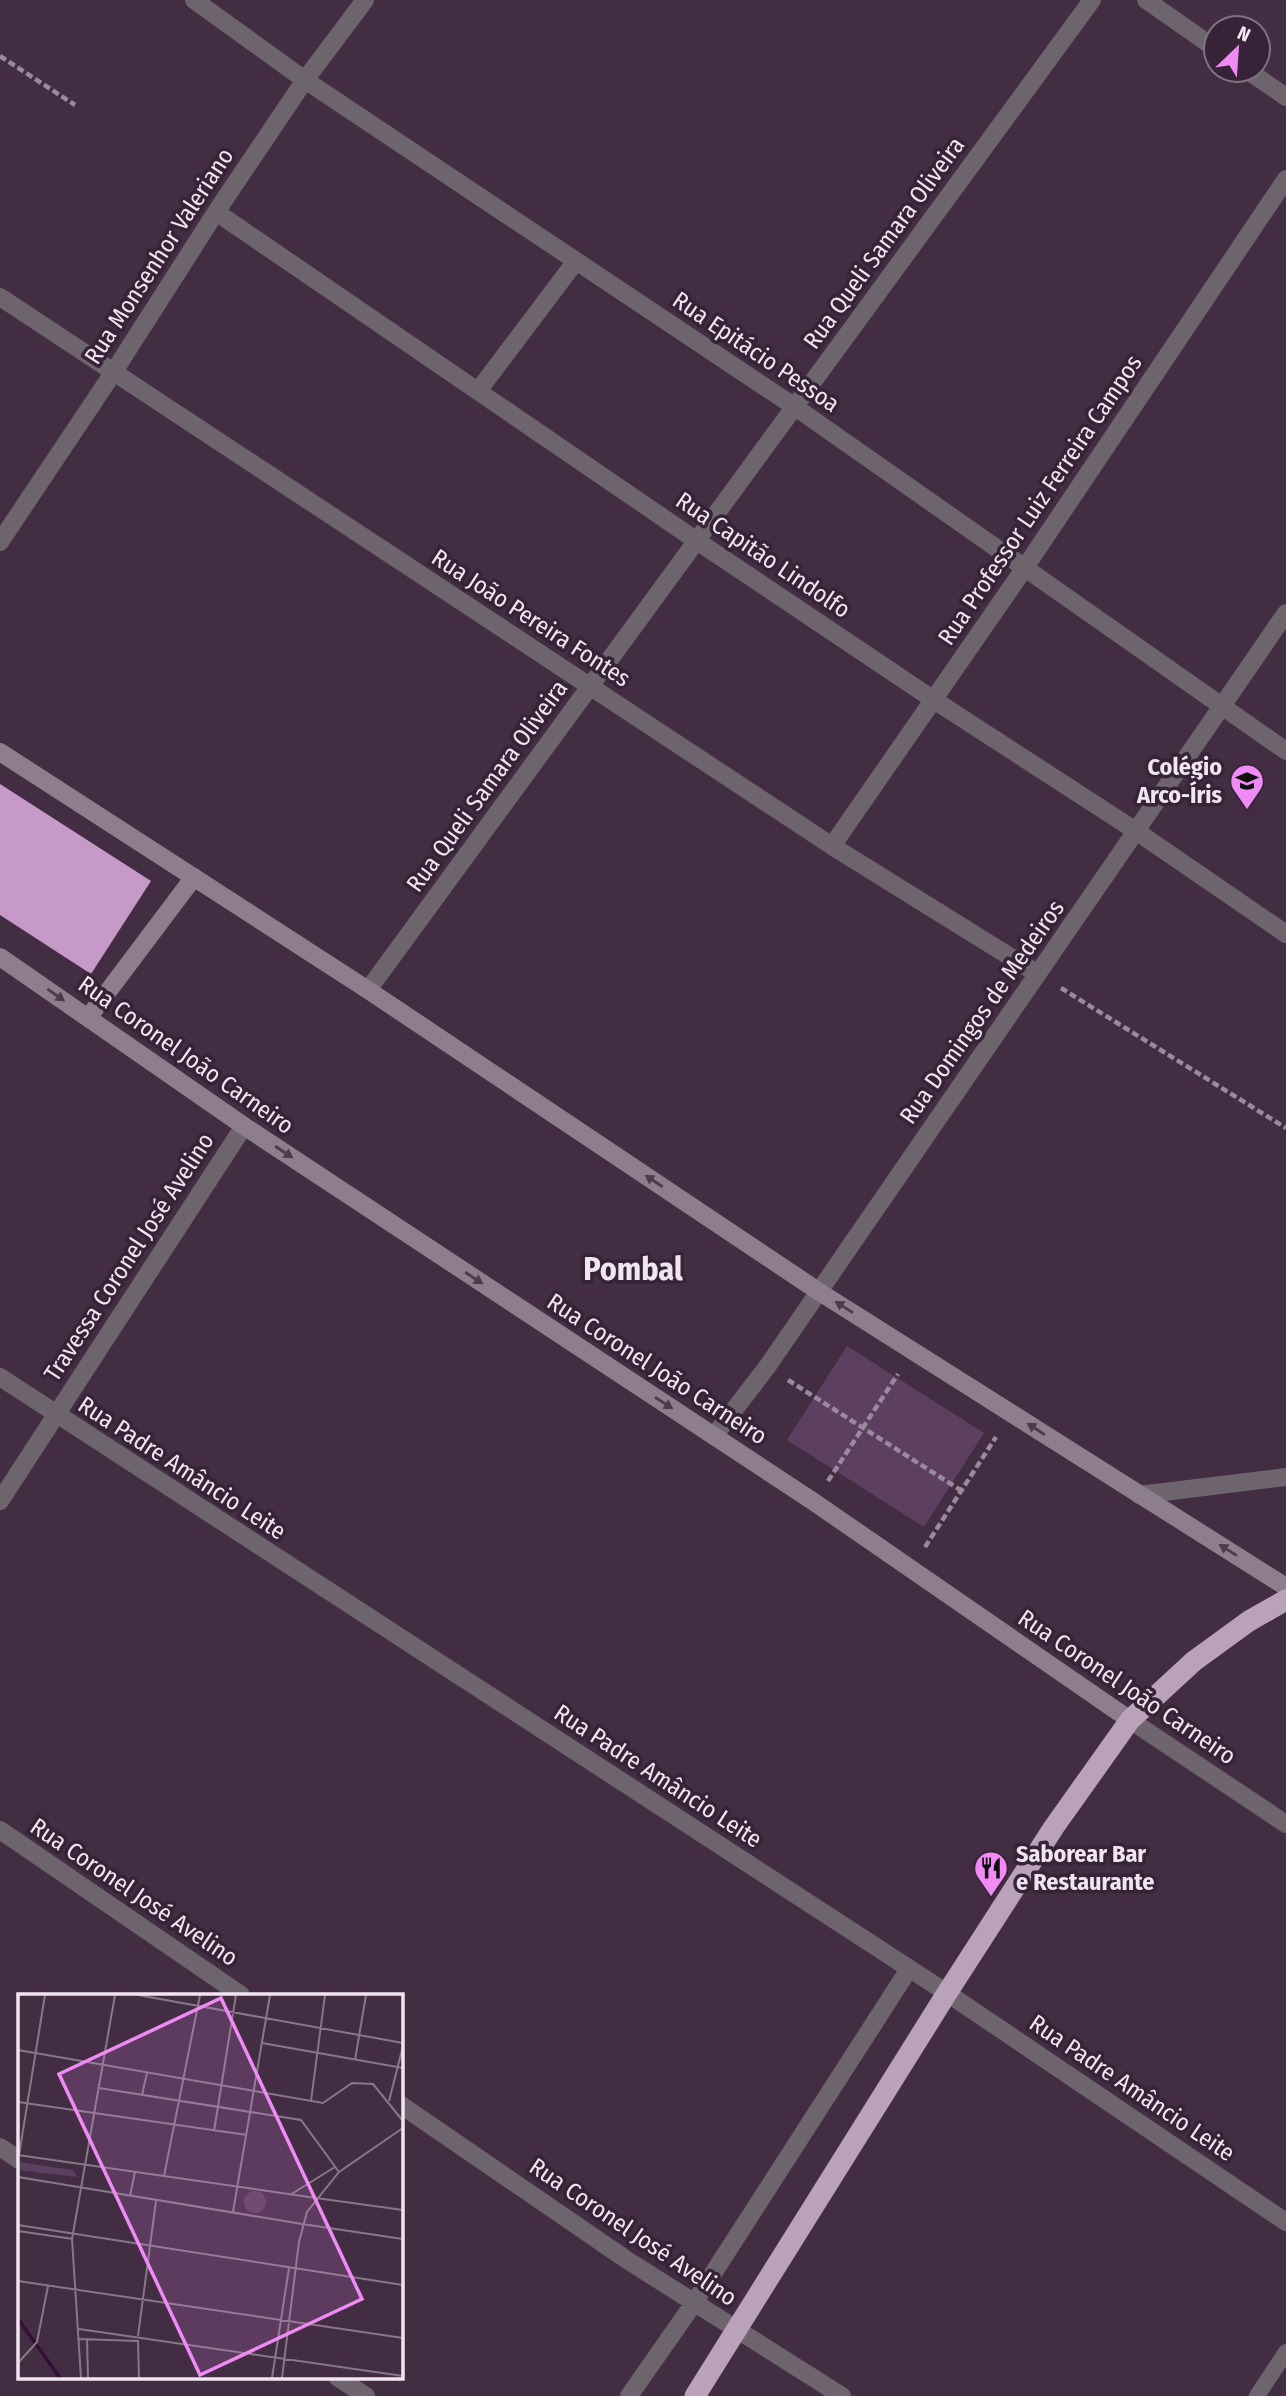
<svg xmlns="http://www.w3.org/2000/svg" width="1286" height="2396" font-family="'Fira Sans Condensed',sans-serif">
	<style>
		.green { fill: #5d3f5f }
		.building { fill: #c799c8 }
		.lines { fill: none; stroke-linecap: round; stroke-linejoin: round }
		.path { stroke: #9b8a9c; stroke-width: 4.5; stroke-dasharray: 7 3.5; stroke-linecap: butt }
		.lane { stroke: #6e646e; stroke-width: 16 }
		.street { stroke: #6e646e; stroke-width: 18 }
		.secondary { stroke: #8d7d8d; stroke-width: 18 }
		.highway { stroke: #baa2bb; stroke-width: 21 }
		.oneway { fill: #4c3a4d }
		.labels { text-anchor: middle; stroke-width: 7; stroke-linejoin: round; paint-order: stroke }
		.street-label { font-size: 24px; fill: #f2e5f2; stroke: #372338 }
		.poi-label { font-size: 24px; font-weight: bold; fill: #f2e5f2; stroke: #372338; text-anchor: end }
		.district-label { font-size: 32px; font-weight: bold; fill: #f2e5f2; stroke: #372338 }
		.inset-river { fill: none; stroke: #340f37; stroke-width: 3.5 }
		.inset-road { fill: none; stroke: #887789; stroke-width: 2 }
		.view { fill: #f08bf5; fill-opacity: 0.15; stroke: #f08bf5; stroke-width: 3.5 }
		.inset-edge { fill: none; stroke: #f2e5f2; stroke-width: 3.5 }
	</style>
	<rect width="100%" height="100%" fill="#422d43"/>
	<!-- green -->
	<path class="green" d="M 847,1346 L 984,1433 L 924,1527 L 787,1440 Z"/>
	<!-- building -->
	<path class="building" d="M 0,784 L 151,881 L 91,974 L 0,915 Z"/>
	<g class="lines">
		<!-- path -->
		<path class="path" d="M 0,56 L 75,105
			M 1061,988 L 1286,1128
			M 788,1380 L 962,1491
			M 828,1481 L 898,1374
			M 925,1547 L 996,1437"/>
		<!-- lane -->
		<path class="lane" d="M 1257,2396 L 1286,2352"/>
		<!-- street -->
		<path class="street" d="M 194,0 L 305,80 L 795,407 L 1286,751
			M 1146,0 L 1216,49
			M 1247,70 L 1286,97
			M 216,212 L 697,541 L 934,700 L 1136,831 L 1286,934
			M 0,297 L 832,846 L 1038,974
			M 478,391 L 576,261
			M 0,542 L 113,373 L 216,212 L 305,80 L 365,0
			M 832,846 L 1024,569 L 1286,179
			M 368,990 L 1092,0
			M 0,1377 L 947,1993 L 1286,2222
			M 714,1436 L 767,1367 L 1286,613
			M 1139,1495 L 1286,1477
			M 0,1501 L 244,1126
			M 1130,1720 L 1286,1824
			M 0,1830 L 241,1995
			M 401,2105 L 627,2260 L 842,2396
			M 0,2147 L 19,2160
			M 337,2377 L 366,2396
			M 629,2396 L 694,2303 L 909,1969"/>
		<!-- secondary -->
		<path class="secondary" d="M 0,752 L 368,990 L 818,1291 L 1286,1587
			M 0,957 L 244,1126 L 814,1502 L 1130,1720
			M 88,1018 L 194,877"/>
		<!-- highway -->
		<path class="highway" d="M 695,2396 L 947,1993 L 1054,1827 L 1130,1720 L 1194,1661 L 1249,1621 L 1286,1600"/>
	</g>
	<!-- one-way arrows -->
	<defs><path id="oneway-solid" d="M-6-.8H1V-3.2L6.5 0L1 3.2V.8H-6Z" transform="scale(1.75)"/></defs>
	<g class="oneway">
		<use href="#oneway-solid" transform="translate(56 995) rotate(35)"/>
		<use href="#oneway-solid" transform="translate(284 1152) rotate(33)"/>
		<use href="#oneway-solid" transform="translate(654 1181) rotate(-146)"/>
		<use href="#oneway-solid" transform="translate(474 1278) rotate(33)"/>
		<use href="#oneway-solid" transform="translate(844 1307) rotate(-148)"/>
		<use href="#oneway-solid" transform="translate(664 1403) rotate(33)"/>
		<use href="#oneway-solid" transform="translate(1036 1429) rotate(-147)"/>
		<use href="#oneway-solid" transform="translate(1228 1550) rotate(-148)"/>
	</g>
	<!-- icons -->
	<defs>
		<g id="school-pin" transform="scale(1.75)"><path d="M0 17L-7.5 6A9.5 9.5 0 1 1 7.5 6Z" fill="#f08bf5" stroke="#372338"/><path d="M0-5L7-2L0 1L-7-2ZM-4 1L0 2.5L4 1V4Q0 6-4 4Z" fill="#111"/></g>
		<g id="restaurant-pin" transform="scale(1.75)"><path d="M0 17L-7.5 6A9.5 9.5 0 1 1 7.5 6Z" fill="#f08bf5" stroke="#372338"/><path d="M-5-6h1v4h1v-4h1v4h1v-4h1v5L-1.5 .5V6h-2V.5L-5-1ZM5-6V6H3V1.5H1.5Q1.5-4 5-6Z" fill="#111"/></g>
	</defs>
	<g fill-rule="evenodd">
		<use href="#school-pin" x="1247" y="781"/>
		<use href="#restaurant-pin" x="991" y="1868"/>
	</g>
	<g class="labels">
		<!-- street labels -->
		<g class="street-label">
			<text transform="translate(884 243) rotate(-54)" y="8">Rua Queli Samara Oliveira</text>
			<text transform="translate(159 256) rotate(-57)" y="8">Rua Monsenhor Valeriano</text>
			<text transform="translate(756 352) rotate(34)" y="8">Rua Epitácio Pessoa</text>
			<text transform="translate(1040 500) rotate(-56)" y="8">Rua Professor Luiz Ferreira Campos</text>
			<text transform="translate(763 555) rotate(34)" y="8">Rua Capitão Lindolfo</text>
			<text transform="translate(531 618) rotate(33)" y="8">Rua João Pereira Fontes</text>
			<text transform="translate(487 786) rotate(-54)" y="8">Rua Queli Samara Oliveira</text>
			<text transform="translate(982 1012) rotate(-55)" y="8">Rua Domingos de Medeiros</text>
			<text transform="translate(186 1055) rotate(35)" y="8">Rua Coronel João Carneiro</text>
			<text transform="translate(129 1257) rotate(-57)" y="8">Travessa Coronel José Avelino</text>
			<text transform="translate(657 1369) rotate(33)" y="8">Rua Coronel João Carneiro</text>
			<text transform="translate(182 1468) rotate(33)" y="8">Rua Padre Amâncio Leite</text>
			<text transform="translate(1127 1687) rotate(34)" y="8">Rua Coronel João Carneiro</text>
			<text transform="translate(658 1776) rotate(33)" y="8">Rua Padre Amâncio Leite</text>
			<text transform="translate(134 1892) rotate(34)" y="8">Rua Coronel José Avelino</text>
			<text transform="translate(1132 2088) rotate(34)" y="8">Rua Padre Amâncio Leite</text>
			<text transform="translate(633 2232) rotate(34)" y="8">Rua Coronel José Avelino</text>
		</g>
		<!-- poi labels -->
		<g class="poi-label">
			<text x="1222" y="775">Colégio<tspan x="1222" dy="28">Arco-Íris</tspan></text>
			<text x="1016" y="1862" text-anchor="start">Saborear Bar<tspan x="1016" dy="28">e Restaurante</tspan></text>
		</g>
		<!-- district labels -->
		<g class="district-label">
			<text x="633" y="1280">Pombal</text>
		</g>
	</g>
	<!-- overview -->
	<g transform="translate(18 1994)">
		<rect width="385" height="385" fill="#422d43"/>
		<path d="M 0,168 L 55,176 L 59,183 L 0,176 ZM226 208a11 11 0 1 1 22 0a11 11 0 1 1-22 0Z" fill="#5d3f5f"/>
		<path class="inset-river" d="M 0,325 L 42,384"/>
		<path class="inset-road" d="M 120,1 L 385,49M 244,49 L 385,74M 0,56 L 305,109 L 334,89 L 355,90 L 385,127M 337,66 L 348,1M 81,94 L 283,126 L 321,178M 124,101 L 129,79M 293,107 L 307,1M 371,107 L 385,52M 0,108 L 229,141M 196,137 L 218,1M 0,161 L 298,204M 1,161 L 27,1M 146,182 L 182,1M 0,183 L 284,230M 272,201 L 317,173M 112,202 L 117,178M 298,204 L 385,216M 215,218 L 252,1M 284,230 L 385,245M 0,231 L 385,291M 0,237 L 55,245M 0,287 L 385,344M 61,335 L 385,382M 120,342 L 138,207M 61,345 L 120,347 L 121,384M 69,345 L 70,384M 0,369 L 19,348 L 30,292M 63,384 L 54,245 L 97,1M 254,384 L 271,274M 264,384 L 281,248 L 289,218 L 321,178 L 385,134"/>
		<path class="view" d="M 203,4 L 344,305 L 182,381 L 41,80 Z"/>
		<rect width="385" height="385" class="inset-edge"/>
	</g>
	<!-- north arrow -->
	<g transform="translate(1237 49) rotate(25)"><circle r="33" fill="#372338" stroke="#827182" stroke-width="2"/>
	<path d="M0-5L12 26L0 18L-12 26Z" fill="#f08bf5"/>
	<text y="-10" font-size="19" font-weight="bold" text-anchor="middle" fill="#f2e5f2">N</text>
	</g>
</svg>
